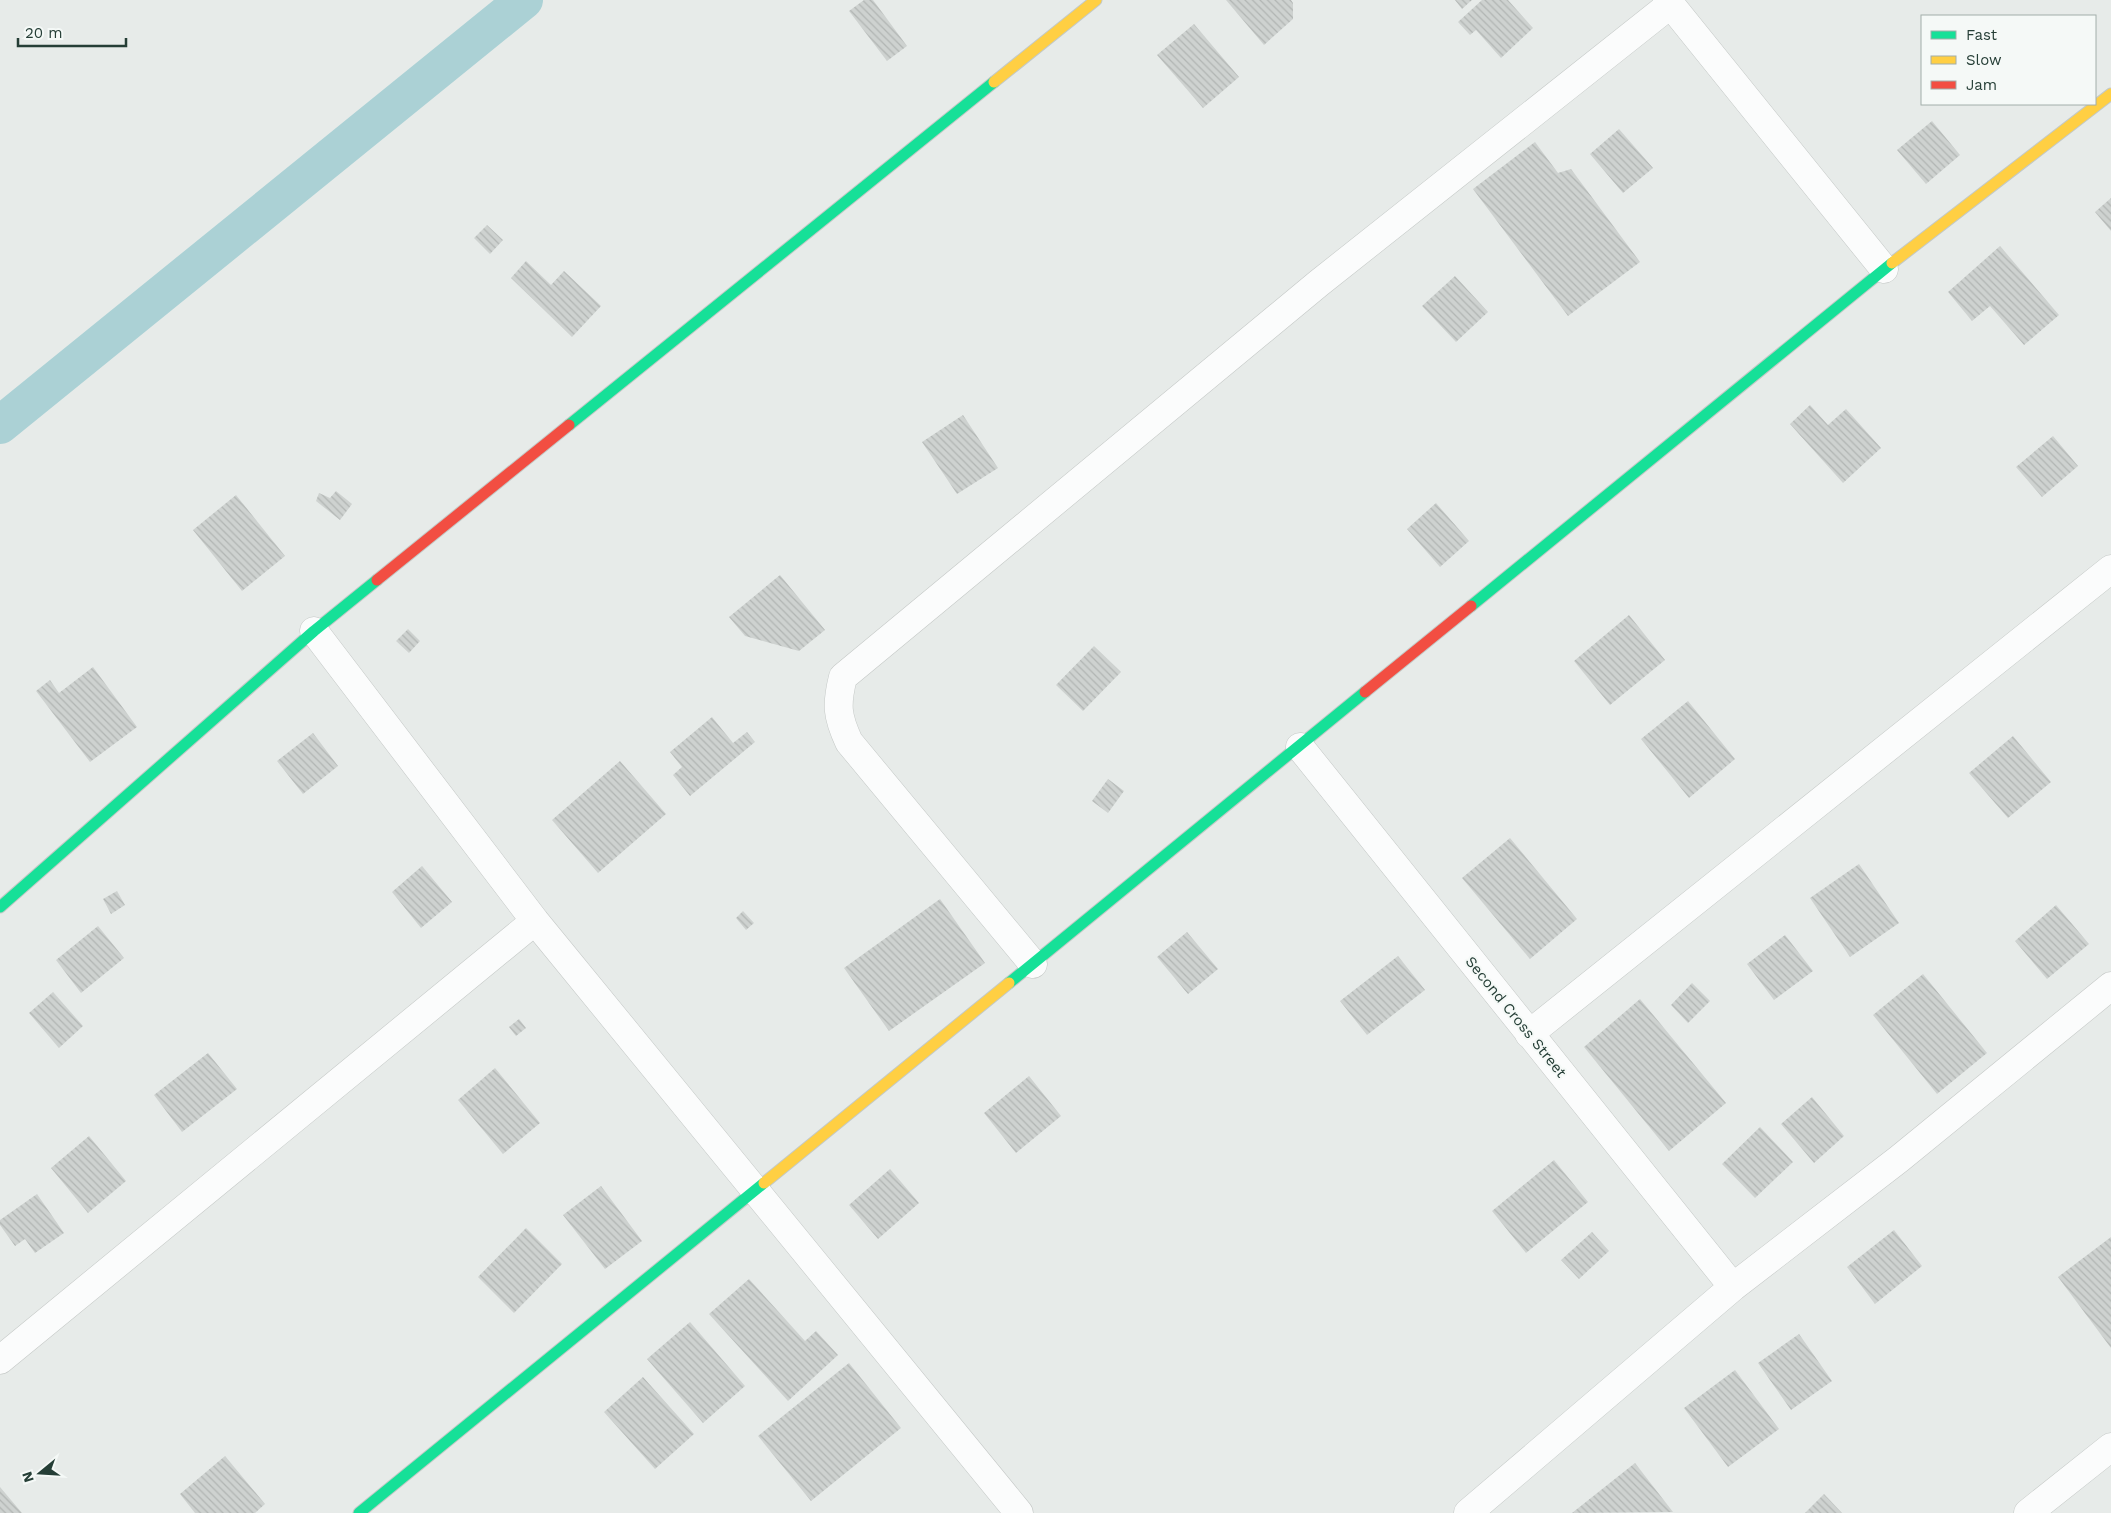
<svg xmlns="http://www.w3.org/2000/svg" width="2111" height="1513" font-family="'Work Sans',sans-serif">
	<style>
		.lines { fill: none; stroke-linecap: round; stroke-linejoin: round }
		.canal { stroke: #abd1d5; stroke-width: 38 }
		.building { fill: url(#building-back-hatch) }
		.street-casing { stroke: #c4c8c6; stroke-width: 29 }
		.fast-casing { stroke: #c3c9c6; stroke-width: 13 }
		.slow-casing { stroke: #c3c9c6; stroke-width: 13 }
		.jam-casing { stroke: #c3c9c6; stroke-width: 13 }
		.street { stroke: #fbfcfc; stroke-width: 28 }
		.fast { stroke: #16e098; stroke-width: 11 }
		.slow { stroke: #ffcf43; stroke-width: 11 }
		.jam { stroke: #f24e42; stroke-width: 11 }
		.labels { text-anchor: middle; stroke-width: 4; stroke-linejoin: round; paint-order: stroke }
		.street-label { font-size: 15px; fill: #253e36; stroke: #f5f9f7 }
	</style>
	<defs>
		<pattern id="building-back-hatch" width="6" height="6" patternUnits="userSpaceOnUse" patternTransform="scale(1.25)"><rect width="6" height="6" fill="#ced2d0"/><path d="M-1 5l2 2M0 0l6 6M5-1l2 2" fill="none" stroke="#b1b5b3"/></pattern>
	</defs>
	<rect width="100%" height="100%" fill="#e7ebe9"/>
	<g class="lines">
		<!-- canal -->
		<path class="canal" d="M 0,425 L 524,0"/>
	</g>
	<!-- building -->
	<path class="building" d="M 864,0 L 873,0 L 907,46 L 887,61 L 849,11 Z
		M 1226,0 L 1291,0 L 1293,3 L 1293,19 L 1264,45 Z
		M 1455,0 L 1472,0 L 1462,9 Z
		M 1482,0 L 1508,0 L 1533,28 L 1501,58 L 1476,30 L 1470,35 L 1458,22 Z
		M 1194,24 L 1239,77 L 1203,108 L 1157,55 Z
		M 1932,121 L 1960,155 L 1926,184 L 1897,150 Z
		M 1619,129 L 1653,168 L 1623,193 L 1590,154 Z
		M 1535,142 L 1558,173 L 1571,169 L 1640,262 L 1568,316 L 1473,189 Z
		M 2111,198 L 2111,231 L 2095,212 Z
		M 487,225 L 503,240 L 490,254 L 474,238 Z
		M 2000,246 L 2059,315 L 2024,345 L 1990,306 L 1972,321 L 1948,292 Z
		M 526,261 L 551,285 L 564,271 L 601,306 L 572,337 L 511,278 Z
		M 1455,276 L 1488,312 L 1456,342 L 1422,306 Z
		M 1810,405 L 1828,425 L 1846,409 L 1881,448 L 1843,483 L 1790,424 Z
		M 963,415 L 998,468 L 957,494 L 922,442 Z
		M 2053,436 L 2078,466 L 2042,497 L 2016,467 Z
		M 336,491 L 352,504 L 340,520 L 316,501 L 319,493 L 330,498 Z
		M 236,495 L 285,556 L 242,591 L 193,530 Z
		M 1436,503 L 1469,541 L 1440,567 L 1407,529 Z
		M 780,575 L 825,630 L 799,651 L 745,636 L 729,617 Z
		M 1629,615 L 1665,660 L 1610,705 L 1574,661 Z
		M 408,629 L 420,641 L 409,653 L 396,641 Z
		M 1094,646 L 1121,672 L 1083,711 L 1056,685 Z
		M 93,667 L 137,727 L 90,762 L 36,691 L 50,680 L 59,693 Z
		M 1688,701 L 1735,759 L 1689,798 L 1641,739 Z
		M 712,717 L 733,743 L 747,732 L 755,742 L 690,796 L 673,775 L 682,767 L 670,752 Z
		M 313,733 L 338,766 L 303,794 L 277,761 Z
		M 2013,736 L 2051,782 L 2008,818 L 1969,773 Z
		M 620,761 L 666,814 L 598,873 L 552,820 Z
		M 1108,779 L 1124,791 L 1108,813 L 1092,801 Z
		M 1510,838 L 1577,919 L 1530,959 L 1462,878 Z
		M 1859,864 L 1899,923 L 1850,957 L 1810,898 Z
		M 422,866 L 452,902 L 421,928 L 392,892 Z
		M 117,891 L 125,905 L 111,914 L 103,899 Z
		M 940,899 L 985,963 L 889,1031 L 844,968 Z
		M 2056,905 L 2089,944 L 2047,979 L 2015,941 Z
		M 743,911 L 754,923 L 746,930 L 736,918 Z
		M 98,926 L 124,958 L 81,993 L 56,960 Z
		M 1187,932 L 1218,969 L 1188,994 L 1157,957 Z
		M 1785,935 L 1813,971 L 1774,1000 L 1747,964 Z
		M 1398,956 L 1425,990 L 1367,1035 L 1340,1001 Z
		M 1923,974 L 1987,1053 L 1937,1094 L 1873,1015 Z
		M 1692,983 L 1710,1001 L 1688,1023 L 1671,1005 Z
		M 53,992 L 83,1026 L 59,1048 L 29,1013 Z
		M 1640,999 L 1726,1103 L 1669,1151 L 1584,1047 Z
		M 519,1019 L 526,1028 L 516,1036 L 509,1027 Z
		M 208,1053 L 237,1089 L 182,1132 L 154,1095 Z
		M 495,1068 L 540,1123 L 503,1154 L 458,1100 Z
		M 1029,1076 L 1061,1116 L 1016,1153 L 984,1113 Z
		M 1812,1097 L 1844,1136 L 1814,1163 L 1781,1124 Z
		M 1760,1127 L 1793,1162 L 1755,1198 L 1722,1164 Z
		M 89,1136 L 126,1181 L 88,1213 L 51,1168 Z
		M 1554,1160 L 1588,1202 L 1526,1253 L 1492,1211 Z
		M 890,1169 L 919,1203 L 878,1239 L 849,1205 Z
		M 601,1186 L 642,1241 L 605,1269 L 563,1215 Z
		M 37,1194 L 64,1233 L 35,1253 L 25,1239 L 15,1246 L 0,1225 L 0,1220 Z
		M 526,1228 L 562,1264 L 514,1313 L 478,1277 Z
		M 1894,1230 L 1922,1266 L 1875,1304 L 1847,1267 Z
		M 1592,1232 L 1609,1251 L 1579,1279 L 1561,1260 Z
		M 2111,1237 L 2111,1348 L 2058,1277 Z
		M 749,1279 L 805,1341 L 816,1331 L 838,1355 L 788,1401 L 709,1314 Z
		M 690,1322 L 745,1386 L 703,1423 L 647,1359 Z
		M 1799,1334 L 1832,1381 L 1791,1410 L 1758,1363 Z
		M 849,1363 L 901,1428 L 811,1501 L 758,1436 Z
		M 1735,1370 L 1779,1429 L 1728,1467 L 1684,1408 Z
		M 643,1377 L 694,1434 L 655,1469 L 604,1412 Z
		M 225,1456 L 265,1504 L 255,1513 L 195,1513 L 180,1494 Z
		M 1635,1463 L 1673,1512 L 1572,1513 Z
		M 0,1487 L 22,1513 L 0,1513 Z
		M 1824,1494 L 1842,1513 L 1805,1513 Z"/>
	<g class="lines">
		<!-- street casing -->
		<g class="street-casing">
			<path id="street" d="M 1667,0 L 1884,269
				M 314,631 L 535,921 L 1019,1513
				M 1300,747 L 1733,1287
				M 1033,964 L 849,742 C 837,716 836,705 843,677 L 1319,283 L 1671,4
				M 1529,1034 L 2111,569
				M 0,1360 L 535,921
				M 1468,1513 L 1733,1287 L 1899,1159 L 2111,986
				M 2028,1513 L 2111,1447"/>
		</g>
		<!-- fast casing -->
		<g class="fast-casing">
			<path id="fast" d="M 569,425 L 994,82
				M 1471,606 L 1892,263
				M 0,907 L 314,631 L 377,580
				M 1009,983 L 1365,692
				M 359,1513 L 764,1183"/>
		</g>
		<!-- slow casing -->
		<g class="slow-casing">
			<path id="slow" d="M 994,82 L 1096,0
				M 1892,263 L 2111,94
				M 764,1183 L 1009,983"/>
		</g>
		<!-- jam casing -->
		<g class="jam-casing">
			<path id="jam" d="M 377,580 L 569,425
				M 1365,692 L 1471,606"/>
		</g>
		<!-- street -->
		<use href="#street" class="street"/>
		<!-- fast -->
		<use href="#fast" class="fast"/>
		<!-- slow -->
		<use href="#slow" class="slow"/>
		<!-- jam -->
		<use href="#jam" class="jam"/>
	</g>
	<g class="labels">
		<!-- street labels -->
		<g class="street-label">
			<text transform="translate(1516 1017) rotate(51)" y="5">Second Cross Street</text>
		</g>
	</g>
	<!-- legend -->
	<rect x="1921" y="15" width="175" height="90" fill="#f5f9f7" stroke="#a2aeaa"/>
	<rect x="1931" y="31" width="25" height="8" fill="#16e098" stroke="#a2aeaa"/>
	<text x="1966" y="40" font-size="15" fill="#253e36">Fast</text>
	<rect x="1931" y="56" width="25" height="8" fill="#ffcf43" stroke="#a2aeaa"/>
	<text x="1966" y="65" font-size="15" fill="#253e36">Slow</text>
	<rect x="1931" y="81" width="25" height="8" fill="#f24e42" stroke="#a2aeaa"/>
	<text x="1966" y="90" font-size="15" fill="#253e36">Jam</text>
	<!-- north arrow -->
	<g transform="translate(40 1473) rotate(252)" stroke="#f5f9f7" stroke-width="4" paint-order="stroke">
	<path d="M0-4L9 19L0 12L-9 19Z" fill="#253e36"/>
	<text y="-8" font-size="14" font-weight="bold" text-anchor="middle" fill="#253e36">N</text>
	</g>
	<!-- scale -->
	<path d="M18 38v8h108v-8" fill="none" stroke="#253e36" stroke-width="2.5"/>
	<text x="25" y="38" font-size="15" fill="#253e36" stroke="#f5f9f7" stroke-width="4" paint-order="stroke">20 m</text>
</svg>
